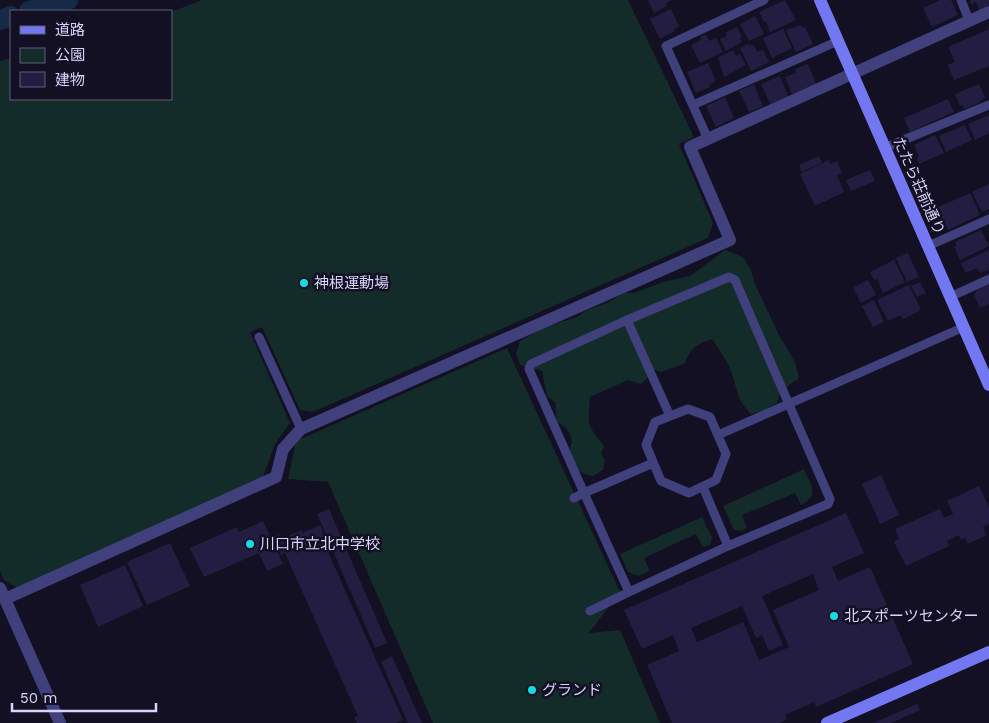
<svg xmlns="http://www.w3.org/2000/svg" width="989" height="723" font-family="'Work Sans','Noto Sans JP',sans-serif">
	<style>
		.green { fill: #132b29 }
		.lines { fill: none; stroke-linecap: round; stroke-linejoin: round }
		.canal { stroke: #142a47; stroke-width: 20 }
		.building { fill: #231e41; fill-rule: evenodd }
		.lane { stroke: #3f407c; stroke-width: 9 }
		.street { stroke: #3f407c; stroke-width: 12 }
		.secondary { stroke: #7477f2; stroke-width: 12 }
		.poi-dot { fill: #15dbe6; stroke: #121022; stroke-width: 2 }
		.labels { text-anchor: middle; stroke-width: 5; stroke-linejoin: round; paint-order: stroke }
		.street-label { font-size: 15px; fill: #d7d4fb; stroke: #121022 }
		.poi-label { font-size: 15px; fill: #d7d4fb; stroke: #121022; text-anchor: start }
	</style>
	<rect width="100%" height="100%" fill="#121022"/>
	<!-- green -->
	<path class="green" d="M 202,0 L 628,0 L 694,137 L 679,144 L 713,223 L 708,238 L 313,412 L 300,410 L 262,327 L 250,332 L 290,423 L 275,444 L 263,477 L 20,590 L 4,580 L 0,571 L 0,61 L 11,58 L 11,99 L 171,99 L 171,12 Z
		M 725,250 L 743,257 L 751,270 L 755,284 L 779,335 L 795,362 L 799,378 L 780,392 L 777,403 L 763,411 L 751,414 C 735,399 737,384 729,366 C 724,356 718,348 712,339 C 695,345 691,348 684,364 L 661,372 L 655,370 L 641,384 L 628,380 L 590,397 C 588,426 586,423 604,446 L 601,453 L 605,460 L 603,470 L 593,476 L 584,474 L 576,468 L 569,452 L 572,442 L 570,434 L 565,427 L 557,422 L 555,402 L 547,396 L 542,371 L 520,365 L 516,354 L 520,341 L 542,328 L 577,317 L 587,310 L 609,302 L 624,293 L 634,293 L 663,282 L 690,276 Z
		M 507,348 L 620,592 L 589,633 L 620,630 L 660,723 L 433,723 L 328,482 L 288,479 L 296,441 Z
		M 804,469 C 810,484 821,495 801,505 L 795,493 L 742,515 L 747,528 L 741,531 L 734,530 L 723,506 Z
		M 702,517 L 712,538 L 710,545 L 703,547 L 696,534 L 644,558 L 650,571 L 638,576 L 628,572 L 620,554 Z"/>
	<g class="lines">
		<!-- canal -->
		<path class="canal" d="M 29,11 L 68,0
			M 0,20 L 11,16"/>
	</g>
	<!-- building -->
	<path class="building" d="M 648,0 L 672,0 L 666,3 L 667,6 L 654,13 Z
		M 785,0 L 796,20 L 770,32 L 766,21 L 764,22 L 759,12 Z
		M 940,0 L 951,0 L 958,15 L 932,27 L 923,8 Z
		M 970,0 L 989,0 L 989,5 L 979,10 L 976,2 L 971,4 Z
		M 671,9 L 679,26 L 674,29 L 675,31 L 660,39 L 650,19 Z
		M 755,16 L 764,34 L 749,41 L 740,24 Z
		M 801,25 L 803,28 L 805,27 L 813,44 L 796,52 L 786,30 Z
		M 737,27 L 742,37 L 740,38 L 742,42 L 726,51 L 720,39 L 727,36 L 725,33 Z
		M 783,29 L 792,48 L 772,58 L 763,38 Z
		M 989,29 L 989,66 L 954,80 L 948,65 L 955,62 L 948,47 Z
		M 706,34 L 709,41 L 716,38 L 723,52 L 700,63 L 691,45 L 701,40 L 700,37 Z
		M 748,44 L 749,46 L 753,44 L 757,52 L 763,50 L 769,62 L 751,71 L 740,48 Z
		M 733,50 L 736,56 L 740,54 L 746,65 L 724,77 L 718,58 Z
		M 708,63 L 716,81 L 709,85 L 710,87 L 696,93 L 687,72 Z
		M 808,64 L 816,84 L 792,94 L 785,77 L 796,73 L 795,69 Z
		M 780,76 L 788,96 L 770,104 L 761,84 Z
		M 754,84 L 763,106 L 749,112 L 739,91 Z
		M 979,84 L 985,98 L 980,101 L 981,102 L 964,109 L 963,105 L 960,106 L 955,94 Z
		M 725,97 L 734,118 L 716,127 L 706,106 Z
		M 948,99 L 954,112 L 910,132 L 904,118 Z
		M 989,115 L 989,133 L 975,140 L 968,124 Z
		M 965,125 L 972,140 L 946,152 L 939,136 Z
		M 935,135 L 944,153 L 919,164 L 917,158 L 919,157 L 914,145 Z
		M 819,156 L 822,163 L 802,172 L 799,165 Z
		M 829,160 L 830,164 L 837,161 L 842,173 L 837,175 L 844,192 L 815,206 L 800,174 Z
		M 870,170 L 875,181 L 851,191 L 846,180 Z
		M 989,184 L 989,209 L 982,212 L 972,192 Z
		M 970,193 L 980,215 L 948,230 L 945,223 L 943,224 L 936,208 Z
		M 981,230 L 989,246 L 960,260 L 954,247 L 957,245 L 955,242 Z
		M 989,250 L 989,269 L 980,273 L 977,268 L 966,273 L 961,263 Z
		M 908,253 L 919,277 L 907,282 L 896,258 Z
		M 894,260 L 905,282 L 883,293 L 877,279 L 874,280 L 870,272 Z
		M 868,280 L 876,295 L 861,303 L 853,288 Z
		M 920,282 L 926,293 L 917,297 L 911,286 Z
		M 989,284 L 989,304 L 980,308 L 974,295 L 978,289 Z
		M 909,285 L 921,310 L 903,319 L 901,315 L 888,321 L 877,300 Z
		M 874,300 L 884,322 L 873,327 L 862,306 Z
		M 881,475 L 899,515 L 880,524 L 862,484 Z
		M 979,486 L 989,507 L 989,524 L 983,527 L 986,535 L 968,544 L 965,538 L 961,540 L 959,535 L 947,541 L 949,546 L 906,566 L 894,542 L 899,539 L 895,529 L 940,509 L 944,518 L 953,514 L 947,501 Z
		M 329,509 L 387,643 L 375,648 L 317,514 Z
		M 846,513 L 864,553 L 832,567 L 838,581 L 870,567 L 913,664 L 816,707 L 814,702 L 785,715 L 787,719 L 779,723 L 672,723 L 647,665 L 679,651 L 673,635 L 642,649 L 624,610 ZM 813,574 L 819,590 L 773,610 L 789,647 L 759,660 L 743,622 L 697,642 L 691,628 L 742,606 L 756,638 L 762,635 L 769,651 L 783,645 L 762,596 Z
		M 263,521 L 283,564 L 267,571 L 259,553 L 204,577 L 190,548 L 237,527 L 239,532 Z
		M 320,525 L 328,542 L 324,543 L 403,720 L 396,723 L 357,723 L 354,717 L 358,716 L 285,553 L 281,555 L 273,537 L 279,534 L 281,539 L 302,530 L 303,533 Z
		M 170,543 L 190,586 L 147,605 L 127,562 Z
		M 125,565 L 143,606 L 98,627 L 80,585 Z
		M 392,656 L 422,723 L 408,723 L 381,662 Z
		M 917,704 L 920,710 L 891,723 L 873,723 Z"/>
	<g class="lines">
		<!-- lane -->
		<path class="lane" d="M 961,0 L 969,20
			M 693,105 L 838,41
			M 708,139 L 666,46 L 764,0
			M 884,148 L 989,105
			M 928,246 L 989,219
			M 950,297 L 989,279
			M 627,320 L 729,277 L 735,280 L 830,499 L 828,504 L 728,546
			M 259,337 L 301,429
			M 688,409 L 710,417 L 726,454 L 716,480 L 689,493 L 661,481 L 646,445 L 655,422 Z
			M 718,435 L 964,327
			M 653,463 L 584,493 L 629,592 L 728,546 L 703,487
			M 574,498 L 584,493 L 529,369 L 531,364 L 627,320 L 670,416
			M 590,611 L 629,592"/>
		<!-- street -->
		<path class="street" d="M 0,588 L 60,723
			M 5,599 L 276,477 L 283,449 L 301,429 L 730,240 L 690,147 L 989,12"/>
		<!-- secondary -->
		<path class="secondary" d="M 820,0 L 989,385
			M 827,723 L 989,652"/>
	</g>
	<!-- markers -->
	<g class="poi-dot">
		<circle cx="304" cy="283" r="5"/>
		<circle cx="250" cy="544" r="5"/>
		<circle cx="834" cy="616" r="5"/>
		<circle cx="532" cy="690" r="5"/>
	</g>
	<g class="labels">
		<!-- street labels -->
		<g class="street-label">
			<text transform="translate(919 186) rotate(66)" y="5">たたら荘前通り</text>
		</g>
		<!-- poi labels -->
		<g class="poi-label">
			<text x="314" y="288">神根運動場</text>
			<text x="260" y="549">川口市立北中学校</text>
			<text x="844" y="621">北スポーツセンター</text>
			<text x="542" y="695">グランド</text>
		</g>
	</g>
	<!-- legend -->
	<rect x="10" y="10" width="162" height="90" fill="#121022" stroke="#615e79"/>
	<rect x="20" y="26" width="25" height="8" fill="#7477f2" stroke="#615e79"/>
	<text x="55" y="35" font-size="15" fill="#d7d4fb">道路</text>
	<rect x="20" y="48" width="25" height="15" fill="#132b29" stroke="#615e79"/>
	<text x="55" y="60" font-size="15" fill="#d7d4fb">公園</text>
	<rect x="20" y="72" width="25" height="15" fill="#231e41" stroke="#615e79"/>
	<text x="55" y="85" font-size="15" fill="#d7d4fb">建物</text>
	<!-- scale -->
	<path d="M12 703v8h144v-8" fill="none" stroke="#d7d4fb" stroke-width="2.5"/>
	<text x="20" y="703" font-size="15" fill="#d7d4fb" stroke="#121022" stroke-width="4" paint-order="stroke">50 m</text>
</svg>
